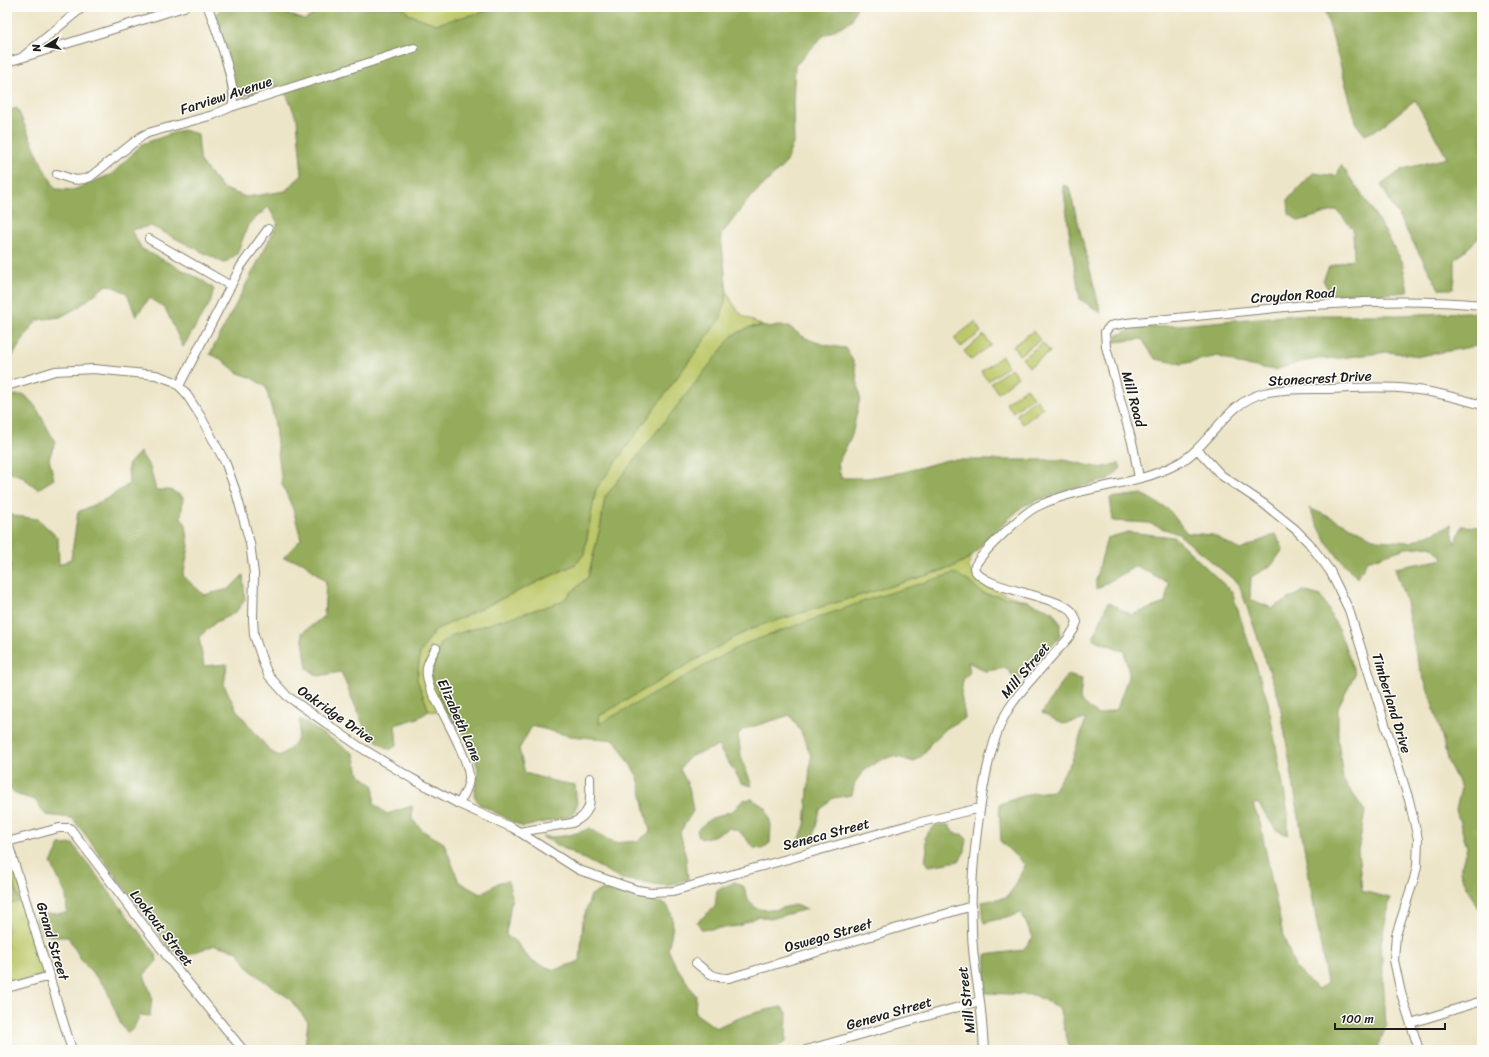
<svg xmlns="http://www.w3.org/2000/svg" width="1489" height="1057" font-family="Sriracha,sans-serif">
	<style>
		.green { fill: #bbc768; stroke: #6c7242 }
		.forest { fill: #94ac5c; stroke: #58643c }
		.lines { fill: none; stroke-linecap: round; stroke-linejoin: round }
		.street-casing { stroke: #848072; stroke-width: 10 }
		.street { stroke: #fff; stroke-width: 8 }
		.labels { text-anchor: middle; stroke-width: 3; stroke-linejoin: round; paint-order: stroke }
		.street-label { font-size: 14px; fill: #1c1c1c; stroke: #fdfcf7 }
	</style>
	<rect width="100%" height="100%" fill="#fdfcf7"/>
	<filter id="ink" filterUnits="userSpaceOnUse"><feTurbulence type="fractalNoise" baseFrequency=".025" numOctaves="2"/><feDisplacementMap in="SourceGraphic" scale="8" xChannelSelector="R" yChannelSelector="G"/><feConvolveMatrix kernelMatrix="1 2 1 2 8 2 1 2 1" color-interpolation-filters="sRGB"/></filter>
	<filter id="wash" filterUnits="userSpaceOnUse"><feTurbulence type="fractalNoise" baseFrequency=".012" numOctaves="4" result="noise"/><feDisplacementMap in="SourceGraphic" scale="16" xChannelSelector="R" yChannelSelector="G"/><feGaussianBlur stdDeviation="0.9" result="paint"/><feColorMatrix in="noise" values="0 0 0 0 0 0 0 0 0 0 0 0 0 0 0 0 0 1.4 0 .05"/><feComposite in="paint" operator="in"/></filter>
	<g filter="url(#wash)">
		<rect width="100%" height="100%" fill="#ede5c8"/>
		<!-- green -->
		<path class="green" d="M 404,7 L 503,7 L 436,24 L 408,14 Z
			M 727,292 L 734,305 L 743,316 L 763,326 L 750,327 L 605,497 L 601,524 L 588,577 L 561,602 L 453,635 L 443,707 L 448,713 L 429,711 L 417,680 L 420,653 L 435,630 L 576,564 L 584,554 L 596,489 L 721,317 Z
			M 975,322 L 981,332 L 961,347 L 954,338 Z
			M 1033,331 L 1040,340 L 1019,355 L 1013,346 Z
			M 984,335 L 991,345 L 971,360 L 964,351 Z
			M 1043,343 L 1050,352 L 1029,367 L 1022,358 Z
			M 1002,356 L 1008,366 L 988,381 L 981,372 Z
			M 1011,368 L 1018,377 L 998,393 L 991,383 Z
			M 1026,388 L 1033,397 L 1013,412 L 1006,403 Z
			M 1036,399 L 1043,408 L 1023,424 L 1016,415 Z
			M 971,557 L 969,568 C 983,590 1003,593 1027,601 L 984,594 L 968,581 L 599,724 L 599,716 L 735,637 L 758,626 L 951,568 Z
			M 7,846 L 47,974 L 7,985 Z"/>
		<!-- forest -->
		<path class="forest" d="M 222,7 L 280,7 L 282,12 L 305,20 L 323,7 L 404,7 L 408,14 L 436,24 L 503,7 L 857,7 L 851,21 L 822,37 L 795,66 L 793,103 L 794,141 L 785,164 L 749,199 L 721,235 L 727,292 L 721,317 L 596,489 L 584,554 L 576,564 L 435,630 L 420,653 L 417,680 L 429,711 L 418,718 L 395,725 L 397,745 L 390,750 L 367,734 L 341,672 L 318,676 L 307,668 L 302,633 L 324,616 L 326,582 L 303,562 L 283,558 L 301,539 L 293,509 L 282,484 L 274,419 L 266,387 L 250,377 L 238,373 L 221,359 L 210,354 L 278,223 L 268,207 L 248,225 L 237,254 L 224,263 L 151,226 L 131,230 L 142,249 L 202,280 L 214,289 L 210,303 L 183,347 L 165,308 L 149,298 L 136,317 L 127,293 L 109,285 L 105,286 L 77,308 L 60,317 L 37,320 L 27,333 L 7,365 L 7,111 L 17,108 L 44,169 L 56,189 L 73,190 L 112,174 L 142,144 L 182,130 L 198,134 L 200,161 L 222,188 L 246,197 L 285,191 L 302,175 L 297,119 L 287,96 L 275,86 L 243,96 L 237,91 L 216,14 Z
			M 1324,7 L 1482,7 L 1482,235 L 1455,260 L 1455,278 L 1453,289 L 1439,289 L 1381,185 L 1403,169 L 1447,158 L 1415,100 L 1378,129 L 1365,135 L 1357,125 Z
			M 1341,165 L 1371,208 L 1402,261 L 1408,292 L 1337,298 L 1330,293 L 1323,280 L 1329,267 L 1354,258 L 1353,229 L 1337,210 L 1299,221 L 1289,214 L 1288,199 L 1313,173 L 1337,176 Z
			M 1063,185 L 1069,187 L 1101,313 L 1080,299 L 1071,245 Z
			M 1468,312 L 1482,314 L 1482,345 L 1420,356 L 1387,352 L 1341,358 L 1318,359 L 1300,362 L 1275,370 L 1238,364 L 1218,356 L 1182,364 L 1155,359 L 1142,339 L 1114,342 L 1118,335 L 1132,329 L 1294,315 L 1398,315 Z
			M 789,326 C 804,341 825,346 846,348 L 855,365 L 860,398 L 852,435 L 838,463 L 841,478 L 867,478 L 904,472 L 947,460 L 1064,460 L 1100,468 L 1119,463 L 1121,468 L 1110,479 L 1064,491 L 1023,506 L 985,541 L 971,557 L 951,568 L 758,626 L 735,637 L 599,716 L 599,724 L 744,644 L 873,598 L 955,573 L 968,581 L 984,594 L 1027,601 L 1052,611 L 1060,623 L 1060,636 L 1027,677 L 1016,681 L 1007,668 L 985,671 L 968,662 L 970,672 L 963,680 L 961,694 L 965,718 L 947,728 L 930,744 L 924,754 L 914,762 L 894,756 L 881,760 L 865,769 L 855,782 L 852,795 L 833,798 L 820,810 L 813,839 L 797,846 L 805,825 L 811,756 L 801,732 L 790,715 L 742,730 L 738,735 L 741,756 L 752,786 L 741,783 C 735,769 725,760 718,746 L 689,757 L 680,769 L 689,787 L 693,811 L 680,832 L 686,858 L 688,879 L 667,886 L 622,879 L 542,837 C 561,837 572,836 590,828 L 613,843 L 638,841 L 650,832 L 638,777 L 615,740 L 570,736 L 532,726 L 519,749 L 525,773 L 557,782 L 575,785 L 577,805 L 572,816 L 523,827 L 479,804 L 474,795 L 478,769 L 470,742 L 443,707 L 431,675 L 441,643 L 453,635 L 561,602 L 588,577 L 601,524 L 605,497 L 733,335 L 750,327 Z
			M 16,395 L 25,395 L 36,407 L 55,442 L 49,459 L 54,479 L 38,489 L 21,476 L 7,472 L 7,398 Z
			M 140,452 L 150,467 L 156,490 L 171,490 L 183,497 L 181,517 L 186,525 L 189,547 L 183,576 L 204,595 L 229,589 L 243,575 L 245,600 L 235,613 L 216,622 L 199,637 L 204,666 L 227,664 L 224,685 L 236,709 L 270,751 L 279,756 C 298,744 299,741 300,719 L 354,754 L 359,773 L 374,786 L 374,804 L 387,814 L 412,806 L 412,819 L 423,831 L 444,843 L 459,882 L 480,894 L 500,882 L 508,881 L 512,896 L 506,935 L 518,944 L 531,961 L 554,970 L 580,961 L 583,920 L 591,895 L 602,890 L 666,904 C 677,919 672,932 668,949 L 675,964 L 696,996 L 695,1013 L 716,1028 C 736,1018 758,1011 781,1007 L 787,1012 L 786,1042 L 771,1050 L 303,1050 L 305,1046 L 308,1022 L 289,998 L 267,983 L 249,969 L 238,951 L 215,945 L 184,956 L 170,949 L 81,829 L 72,818 L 46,815 L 35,800 L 18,795 L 7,787 L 7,583 L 11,564 L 7,546 L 7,513 L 15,516 L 38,519 L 58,538 L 59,565 L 71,559 L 78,512 L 108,498 L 129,484 L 128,465 Z
			M 1142,494 L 1169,510 L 1187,533 L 1213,535 L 1240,550 L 1276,534 L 1283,549 L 1272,565 L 1251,577 L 1250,599 L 1272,608 L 1303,591 L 1321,596 L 1338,628 L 1355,674 L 1338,707 L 1338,739 L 1343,780 L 1365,811 L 1358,851 L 1362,891 L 1390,898 L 1381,943 L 1386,1026 L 1377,1050 L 1070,1050 L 1059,1008 L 1034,995 L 985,993 L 986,955 L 1023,950 L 1033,937 L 1021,913 L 984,923 L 982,902 L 1007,897 L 1015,886 L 1025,865 L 1001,842 L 999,804 L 1033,793 L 1053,791 L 1072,760 L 1086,719 L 1063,724 L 1042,713 L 1067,675 L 1082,679 L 1080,700 L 1098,715 L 1117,709 L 1129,674 L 1124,651 L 1093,639 L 1108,602 L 1131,615 L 1165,603 L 1169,583 L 1136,566 L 1096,589 L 1096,579 L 1107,538 L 1128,532 L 1174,537 L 1232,592 L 1268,702 L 1288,813 L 1288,835 L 1276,830 L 1258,803 L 1253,805 L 1260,823 L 1283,935 L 1295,967 L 1318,990 L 1327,983 L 1279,699 L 1239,584 L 1178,534 L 1148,523 L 1113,521 L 1110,498 Z
			M 1309,508 L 1345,524 L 1377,540 L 1411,542 L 1451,525 L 1455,544 L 1462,526 L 1482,527 L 1482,913 L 1470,894 L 1460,872 L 1467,847 L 1456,810 L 1461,788 L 1447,760 L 1443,740 L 1430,696 L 1417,660 L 1406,602 L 1395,568 L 1444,559 L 1431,546 L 1406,548 L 1367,561 L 1357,578 L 1328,545 Z
			M 752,799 L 766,808 L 771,825 L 770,843 L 762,849 L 754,848 L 739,831 L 730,828 L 713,836 L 701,839 L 699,837 L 697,830 L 710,819 L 734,810 L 743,800 Z
			M 935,825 L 949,825 L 955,834 L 962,834 L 967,839 L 965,851 L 959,861 L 929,866 L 925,860 L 927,850 L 925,836 Z
			M 73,844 L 156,954 L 157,961 L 144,975 L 152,997 L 150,1016 L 140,1015 L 133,1029 L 128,1033 L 121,1025 L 106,988 L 82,961 L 68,937 L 55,937 L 43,934 L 35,919 L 42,914 L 67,913 L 66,895 L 51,863 L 60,845 Z
			M 7,864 L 20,902 L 10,903 L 7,899 Z
			M 735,882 L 744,887 L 748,899 L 757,909 L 774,910 L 794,905 L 807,909 L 770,919 L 758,916 L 739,926 L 702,930 L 697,922 L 715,907 L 717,890 Z"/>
	</g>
	<g filter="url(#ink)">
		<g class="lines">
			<!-- street casing -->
			<g class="street-casing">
				<path id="street" d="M 208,7 C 214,23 241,95 231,107
					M 21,58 L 184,7
					M 7,62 L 21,58 L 83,7
					M 57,174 C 69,178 77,183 90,177 L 142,136 L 148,133 L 213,115 L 231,107 L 414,48
					M 149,239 L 231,286
					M 7,386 L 55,371 L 94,369 L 156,375 L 173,381 L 179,386 L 185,392 L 201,417 L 226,464 L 236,492 L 250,543 L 254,574 L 253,619 L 254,635 L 264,665 L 269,676 L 287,696 L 360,747 L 411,778 L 459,804 L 513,828 L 579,870 L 637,890 L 651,892 L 673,891 L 909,825 L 980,808
					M 179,386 L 241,266 L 268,229
					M 1197,449 L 1221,475 L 1264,504 L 1295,529 L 1309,543 L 1330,571 L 1349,610 L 1409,800 L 1418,839 L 1417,866 L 1414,879 L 1396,935 L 1394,960 L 1401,993 L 1419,1050
					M 1139,478 L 1133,446 L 1106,347 L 1105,332 L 1110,326 L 1126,323 L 1306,305 C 1327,305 1345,303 1365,302 C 1404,301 1443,301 1482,305
					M 436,648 C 426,664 424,670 430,688 C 439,707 470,760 469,778 C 469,788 463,796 459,804
					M 519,832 L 572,823 C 594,814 590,798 590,778
					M 7,840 L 72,1050
					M 7,842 L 59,828 L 70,828 L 173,964 L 243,1050
					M 696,963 C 708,973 713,978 729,978 L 972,906
					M 7,988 L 50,976
					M 1411,1023 L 1482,1001
					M 806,1050 L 980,1001
					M 984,1050 C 983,1034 982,1018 980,1002 C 977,978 972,954 972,929 C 970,885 975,840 982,797 C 986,771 991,745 1002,721 C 1014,696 1036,675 1054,654 C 1063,644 1073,635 1077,622 C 1075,617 1074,612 1069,609 C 1051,595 979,588 974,568 C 980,555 993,544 1003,534 C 1014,524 1025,512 1038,506 C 1082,485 1135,487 1177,464 C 1211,446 1224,403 1264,393 C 1284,388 1307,389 1327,389 C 1354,388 1382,386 1409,389 C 1433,391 1458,398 1482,405"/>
			</g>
			<!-- street -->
			<use href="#street" class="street"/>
		</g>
	</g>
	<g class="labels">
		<!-- street labels -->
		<g class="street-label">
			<text transform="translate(226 95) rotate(-18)" y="5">Farview Avenue</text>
			<text transform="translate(1293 295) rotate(-4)" y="5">Croydon Road</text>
			<text transform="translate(1320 378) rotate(-3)" y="5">Stonecrest Drive</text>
			<text transform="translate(1134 399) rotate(75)" y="5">Mill Road</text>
			<text transform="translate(1025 670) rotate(-50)" y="5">Mill Street</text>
			<text transform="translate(1392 703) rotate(73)" y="5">Timberland Drive</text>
			<text transform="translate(336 714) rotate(35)" y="5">Oakridge Drive</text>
			<text transform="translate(460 720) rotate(66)" y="5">Elizabeth Lane</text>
			<text transform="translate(826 834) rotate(-15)" y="5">Seneca Street</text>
			<text transform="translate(162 928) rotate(52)" y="5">Lookout Street</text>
			<text transform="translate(828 935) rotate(-16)" y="5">Oswego Street</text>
			<text transform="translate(53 941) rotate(73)" y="5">Grand Street</text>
			<text transform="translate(966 1000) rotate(-97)" y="5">Mill Street</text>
			<text transform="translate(889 1013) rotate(-16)" y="5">Geneva Street</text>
		</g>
	</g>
	<!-- margin -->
	<rect width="1489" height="1057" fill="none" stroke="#fdfcf7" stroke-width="24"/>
	<!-- north arrow -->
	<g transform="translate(46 46) rotate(259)" stroke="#fdfcf7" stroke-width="3" paint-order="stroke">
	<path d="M0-3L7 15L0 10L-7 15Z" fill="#1c1c1c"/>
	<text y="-6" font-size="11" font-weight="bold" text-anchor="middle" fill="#1c1c1c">N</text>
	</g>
	<!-- scale -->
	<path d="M1335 1023v6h110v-6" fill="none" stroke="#1c1c1c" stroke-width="2"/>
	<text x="1341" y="1023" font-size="12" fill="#1c1c1c" stroke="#fdfcf7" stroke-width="3" paint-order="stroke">100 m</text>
</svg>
